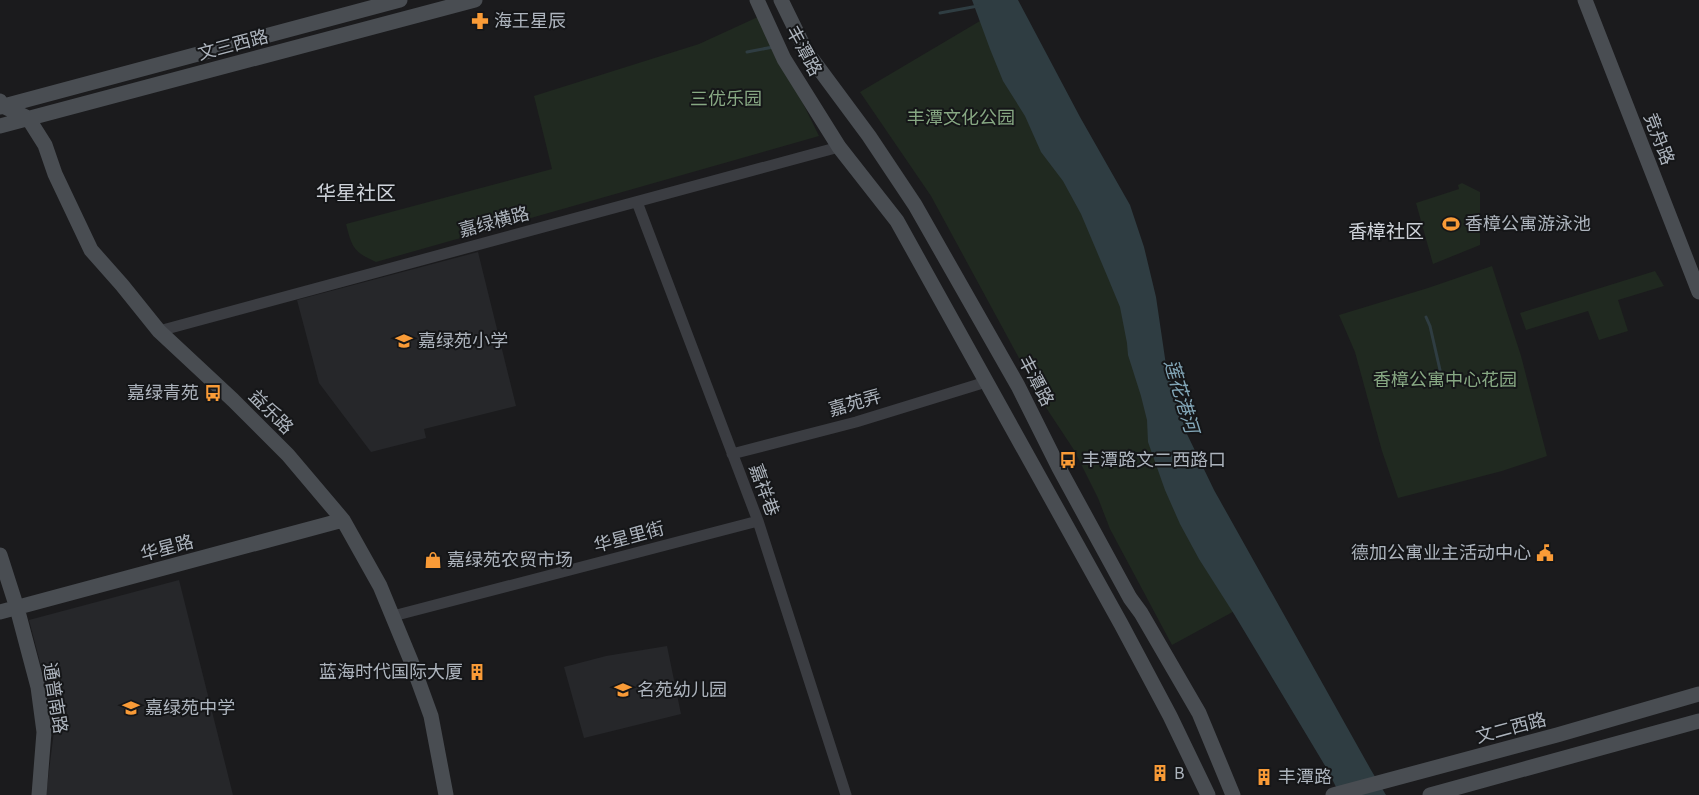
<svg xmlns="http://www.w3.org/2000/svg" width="1699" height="795" font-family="'Source Sans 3','Noto Sans SC',sans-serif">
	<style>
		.built { fill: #26272a }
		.green { fill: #202920 }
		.water { fill: #2f3d42 }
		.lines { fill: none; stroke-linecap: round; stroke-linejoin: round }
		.stream { stroke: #2f3d42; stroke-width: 3 }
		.street { stroke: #3b3d42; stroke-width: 11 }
		.secondary { stroke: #494d52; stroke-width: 15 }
		.labels { text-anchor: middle; stroke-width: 4; stroke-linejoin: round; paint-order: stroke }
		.poi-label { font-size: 18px; fill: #adb4bd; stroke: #151618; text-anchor: start }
		.street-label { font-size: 18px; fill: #adb4bd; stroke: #151618 }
		.park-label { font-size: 18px; fill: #87a883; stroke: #151618 }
		.neighbourhood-label { font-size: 19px; fill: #ced2d9; stroke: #151618 }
		.water-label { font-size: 19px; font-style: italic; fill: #83a7b8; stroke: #151618 }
		.quarter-label { font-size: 20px; fill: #ced2d9; stroke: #151618 }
	</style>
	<rect width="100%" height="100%" fill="#1b1b1d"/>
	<!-- built -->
	<path class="built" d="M 478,252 L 516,406 L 424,429 L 426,438 L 371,452 L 319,383 L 297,300 Z
		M 179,580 L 233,795 L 46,795 L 54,731 L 46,685 L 29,620 Z
		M 667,646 L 681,714 L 584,738 L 564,667 L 606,656 Z"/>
	<!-- green -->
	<path class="green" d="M 760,16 L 819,136 L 376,262 C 354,252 352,248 346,224 L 552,169 L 534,96 L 699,44 Z
		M 985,18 L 1097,224 L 1240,608 L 1172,645 L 1110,529 L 1098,498 L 1074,450 L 1045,406 L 931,196 L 860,92 Z
		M 1462,183 L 1480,192 L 1480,245 L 1433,264 L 1416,203 L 1459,189 L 1458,185 Z
		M 1492,266 L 1521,356 L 1547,456 L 1502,471 L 1398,498 L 1382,451 L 1355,352 L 1339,315 L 1428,288 Z
		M 1655,271 L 1664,286 L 1618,300 L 1628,331 L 1599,340 L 1588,311 L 1526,330 L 1520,313 Z"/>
	<!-- water -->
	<path class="water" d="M 972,0 L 1018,0 L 1080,117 L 1130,205 L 1144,247 L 1156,297 L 1166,365 L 1186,432 L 1214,490 L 1371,770 L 1386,795 L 1340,795 L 1327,769 L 1234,614 L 1199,559 L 1180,524 L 1165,490 L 1148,442 L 1147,420 L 1141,396 L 1128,355 L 1127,343 L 1120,307 L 1108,278 L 1081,214 L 1063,181 L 1041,152 L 1025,116 L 1003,81 L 990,49 Z"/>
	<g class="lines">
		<!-- stream -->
		<path class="stream" d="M 940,13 L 978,6
			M 747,52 L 773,47
			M 1426,317 L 1430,326 L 1440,370"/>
		<!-- street -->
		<path class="street" d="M 637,202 L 758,521 L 846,795
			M 159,331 L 839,147
			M 732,454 L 856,422 L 986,382
			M 393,616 L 758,521"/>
		<!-- secondary -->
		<path class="secondary" d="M 757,0 L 784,59 L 839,147 L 897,221 L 1121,624 L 1170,716 L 1208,795
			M 781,0 L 806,51 L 869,136 L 915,205 L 1018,386 L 1059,468 L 1130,598 L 1141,613 L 1199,713 L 1233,795
			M 1585,0 L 1699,292
			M 0,101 L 3,106 L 28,118 L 45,145 L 55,174 L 91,250 L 122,285 L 159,331 L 233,400 L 288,455 L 343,520 L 380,586 L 411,661 L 431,716 L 446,795
			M 0,107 L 400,0
			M 0,126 L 475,0
			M 0,555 L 17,608 L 38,687 L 44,732 L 39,795
			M 0,612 L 343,520
			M 1333,795 L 1557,735 L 1699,694
			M 1430,795 L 1699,721"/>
	</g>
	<!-- icons -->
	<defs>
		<g id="pharmacy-bare" transform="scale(1.35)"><path d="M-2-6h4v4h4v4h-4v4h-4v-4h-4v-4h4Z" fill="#f99b37" stroke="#151618" stroke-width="2.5" paint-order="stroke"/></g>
		<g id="stadium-bare" transform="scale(1.35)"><path d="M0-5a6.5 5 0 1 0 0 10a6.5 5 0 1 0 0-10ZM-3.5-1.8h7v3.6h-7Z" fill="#f99b37" stroke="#151618" stroke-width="2.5" paint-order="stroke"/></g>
		<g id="school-bare" transform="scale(1.35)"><path d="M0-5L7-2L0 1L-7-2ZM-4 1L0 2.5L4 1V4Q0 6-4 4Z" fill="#f99b37" stroke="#151618" stroke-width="2.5" paint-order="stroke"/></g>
		<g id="bus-bare" transform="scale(1.35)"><path d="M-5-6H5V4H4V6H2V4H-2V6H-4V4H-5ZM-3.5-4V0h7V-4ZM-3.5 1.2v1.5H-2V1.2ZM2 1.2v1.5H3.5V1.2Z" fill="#f99b37" stroke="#151618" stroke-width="2.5" paint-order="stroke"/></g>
		<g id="civic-bare" transform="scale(1.35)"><path d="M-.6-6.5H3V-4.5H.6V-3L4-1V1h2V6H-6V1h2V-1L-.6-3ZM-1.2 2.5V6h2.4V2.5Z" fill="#f99b37" stroke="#151618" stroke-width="2.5" paint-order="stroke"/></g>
		<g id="shop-bare" transform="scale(1.35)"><path d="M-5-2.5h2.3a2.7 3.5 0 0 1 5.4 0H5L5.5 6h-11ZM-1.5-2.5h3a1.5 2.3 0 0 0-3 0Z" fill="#f99b37" stroke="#151618" stroke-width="2.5" paint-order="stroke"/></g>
		<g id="building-bare" transform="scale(1.35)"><path d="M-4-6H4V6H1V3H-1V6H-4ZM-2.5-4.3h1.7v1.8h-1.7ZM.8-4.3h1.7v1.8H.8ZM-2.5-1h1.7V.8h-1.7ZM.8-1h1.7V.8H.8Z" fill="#f99b37" stroke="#151618" stroke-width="2.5" paint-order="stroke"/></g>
	</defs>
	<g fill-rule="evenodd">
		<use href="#pharmacy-bare" x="480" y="21"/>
		<use href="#stadium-bare" x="1451" y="224"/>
		<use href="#school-bare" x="404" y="341"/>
		<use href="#bus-bare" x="213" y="393"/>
		<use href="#bus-bare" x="1068" y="460"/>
		<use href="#civic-bare" x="1545" y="553"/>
		<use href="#shop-bare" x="433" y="560"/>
		<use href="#building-bare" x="477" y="672"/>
		<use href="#school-bare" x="623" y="690"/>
		<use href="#school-bare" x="131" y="708"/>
		<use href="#building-bare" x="1160" y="773"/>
		<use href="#building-bare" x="1264" y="777"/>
	</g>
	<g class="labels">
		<!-- poi labels -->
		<g class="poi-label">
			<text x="494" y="27">海王星辰</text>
			<text x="1465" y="230">香樟公寓游泳池</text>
			<text x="418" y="347">嘉绿苑小学</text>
			<text x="199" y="399" text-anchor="end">嘉绿青苑</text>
			<text x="1082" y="466">丰潭路文二西路口</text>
			<text x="1531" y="559" text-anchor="end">德加公寓业主活动中心</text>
			<text x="447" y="566">嘉绿苑农贸市场</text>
			<text x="463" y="678" text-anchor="end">蓝海时代国际大厦</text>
			<text x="637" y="696">名苑幼儿园</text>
			<text x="145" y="714">嘉绿苑中学</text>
			<text x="1174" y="779">B</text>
			<text x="1278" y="783">丰潭路</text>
		</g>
		<!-- street labels -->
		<g class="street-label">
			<text transform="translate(233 45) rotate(-15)" y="6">文三西路</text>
			<text transform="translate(804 51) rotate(61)" y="6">丰潭路</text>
			<text transform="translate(1659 139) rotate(69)" y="6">竞舟路</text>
			<text transform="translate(494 222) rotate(-15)" y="6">嘉绿横路</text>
			<text transform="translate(1036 381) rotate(62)" y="6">丰潭路</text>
			<text transform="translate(855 403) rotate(-16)" y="6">嘉苑弄</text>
			<text transform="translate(271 412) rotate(45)" y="6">益乐路</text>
			<text transform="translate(764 490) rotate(70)" y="6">嘉祥巷</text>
			<text transform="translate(629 537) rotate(-15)" y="6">华星里街</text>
			<text transform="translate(167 548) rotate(-15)" y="6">华星路</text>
			<text transform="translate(55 698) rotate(81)" y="6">通普南路</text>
			<text transform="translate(1511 728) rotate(-15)" y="6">文二西路</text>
		</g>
		<!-- park labels -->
		<g class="park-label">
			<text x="726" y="105">三优乐园</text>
			<text x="961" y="124">丰潭文化公园</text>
			<text x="1445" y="386">香樟公寓中心花园</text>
		</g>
		<!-- neighbourhood labels -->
		<g class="neighbourhood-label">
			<text x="1386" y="238">香樟社区</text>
		</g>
		<!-- water labels -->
		<g class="water-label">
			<text transform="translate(1182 396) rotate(73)" y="7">莲花港河</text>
		</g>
		<!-- quarter labels -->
		<g class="quarter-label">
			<text x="356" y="200">华星社区</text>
		</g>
	</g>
</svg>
